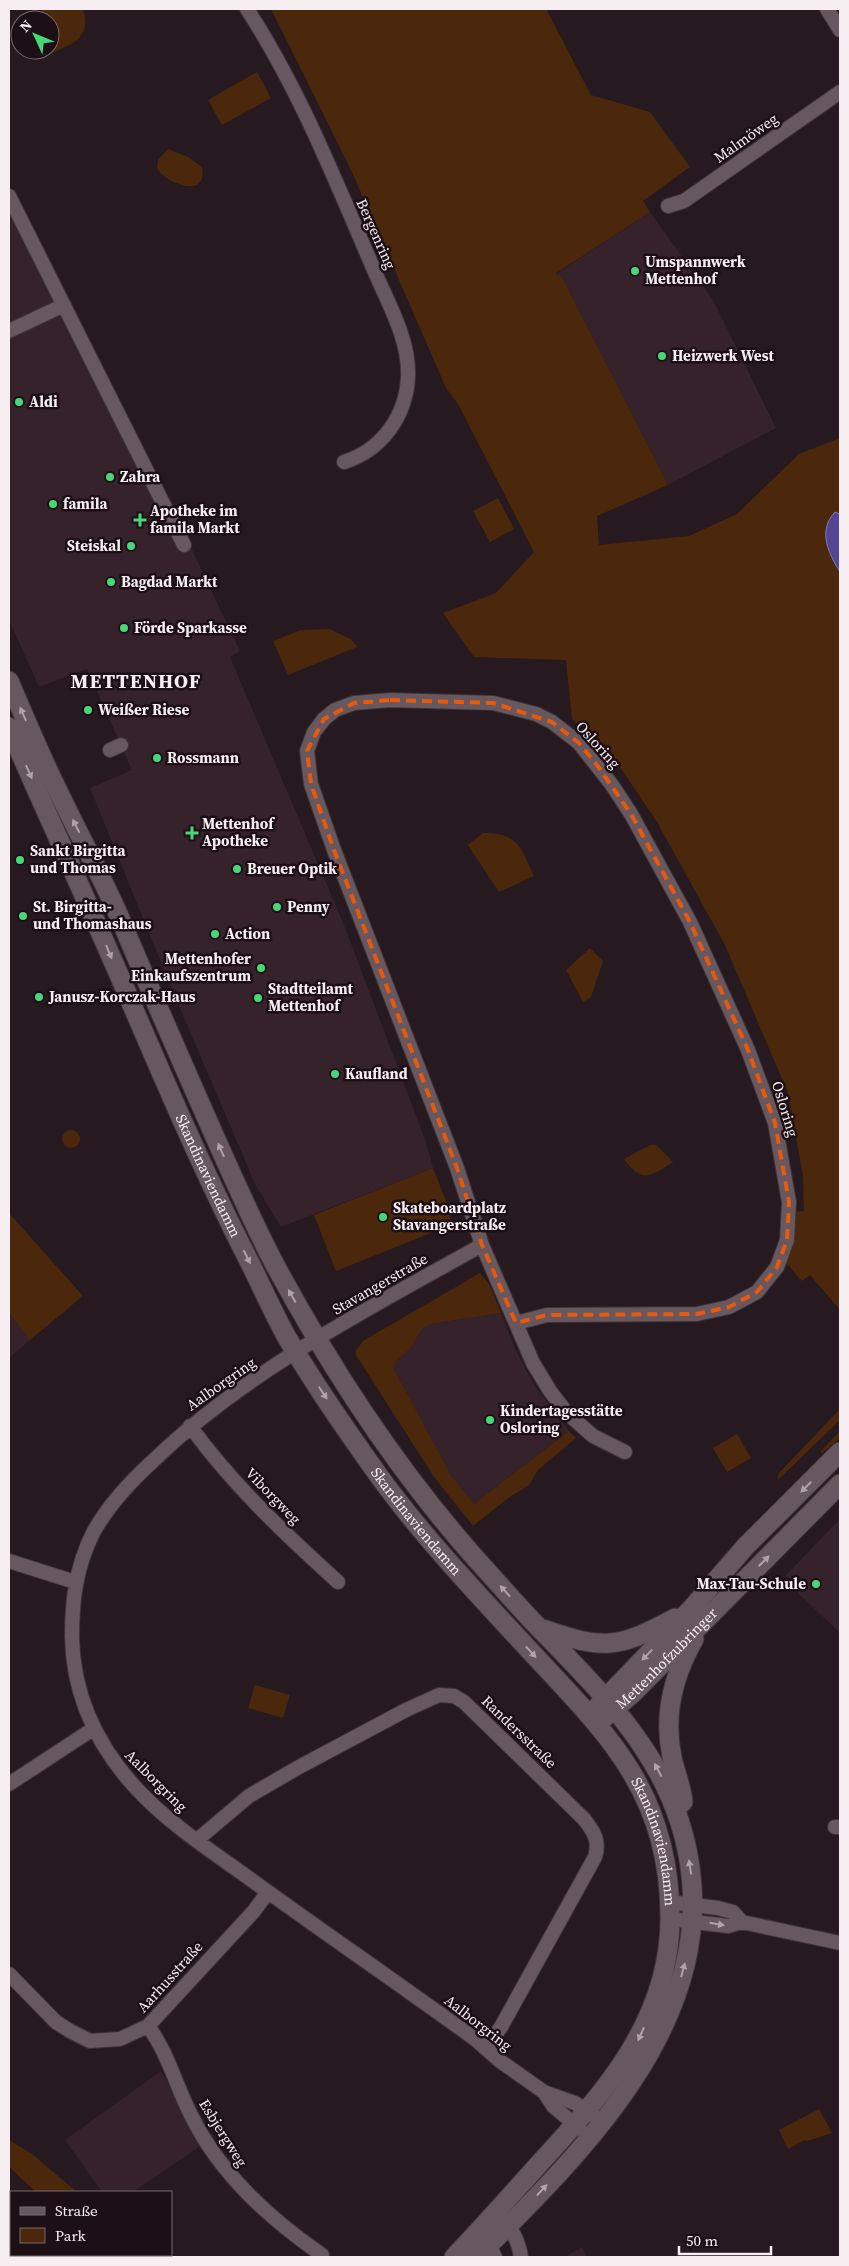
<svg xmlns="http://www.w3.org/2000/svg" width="849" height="2266" font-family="'Source Serif 4',serif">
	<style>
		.built { fill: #35222b }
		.green { fill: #4b280c }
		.water { fill: #514594; stroke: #8378b0 }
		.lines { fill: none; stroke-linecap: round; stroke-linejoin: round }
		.street-casing { stroke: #3d3437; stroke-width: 16 }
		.secondary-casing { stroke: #3d3437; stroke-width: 21 }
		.street { stroke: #67575e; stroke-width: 14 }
		.secondary { stroke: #67575e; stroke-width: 19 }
		.oneway { fill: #afa2a8 }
		.marked { fill: none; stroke: #e8590c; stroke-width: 4; stroke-dasharray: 10 6; stroke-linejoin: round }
		.poi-dot { fill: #48d778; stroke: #1c1016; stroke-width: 2 }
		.labels { text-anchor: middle; stroke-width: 5; stroke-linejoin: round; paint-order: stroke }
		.street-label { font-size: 15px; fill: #f7eef1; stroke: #1c1016 }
		.poi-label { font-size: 15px; font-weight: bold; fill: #f7eef1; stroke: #1c1016; text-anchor: start }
		.district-label { font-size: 20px; font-weight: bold; letter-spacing: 1px; fill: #f7eef1; stroke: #1c1016 }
	</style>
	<rect width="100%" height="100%" fill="#26191f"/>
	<!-- built -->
	<path class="built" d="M 9,210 L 168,531 L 181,526 L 240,651 L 230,657 L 344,925 L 426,1142 L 433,1168 L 281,1227 L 255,1184 L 171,987 L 90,788 L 132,770 L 87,669 L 39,687 L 9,620 Z
		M 650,212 L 713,300 L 776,428 L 668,485 L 562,277 L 555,275 Z
		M 9,1313 L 30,1340 L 9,1358 Z
		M 501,1313 L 516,1351 L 536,1388 L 569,1431 L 474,1504 L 451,1475 L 394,1369 L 394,1363 L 411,1348 L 422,1329 L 430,1324 Z
		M 840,1519 L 840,1633 L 799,1594 L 786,1575 Z
		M 161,2071 L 202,2145 L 133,2192 L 102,2192 L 65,2140 Z
		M 582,2247 L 587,2257 L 564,2257 Z"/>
	<!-- green -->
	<path class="green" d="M 43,9 L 83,9 C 93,41 68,46 43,56 L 39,50 L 50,50 L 50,20 L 26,20 Z
		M 271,9 L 546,9 L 591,95 L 650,112 L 690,167 L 643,201 L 650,212 L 555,274 L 562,277 L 668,485 L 597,516 L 599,545 L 689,536 L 737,514 L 799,454 L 840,438 L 840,514 L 835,512 C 817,531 829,554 840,572 L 840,1310 L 810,1275 L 802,1281 L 785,1262 L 794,1212 L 804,1211 L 803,1176 L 788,1093 L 725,945 L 657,822 L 605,745 L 572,719 L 566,660 L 474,657 L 443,613 L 496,593 L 534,552 L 458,404 L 446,388 L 352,172 Z
		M 257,72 L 271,98 L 222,125 L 208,100 Z
		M 168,149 L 188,157 L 202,167 C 208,200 168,184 157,169 L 158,160 Z
		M 498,498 L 514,529 L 490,542 L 473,511 Z
		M 330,629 L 352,640 L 357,647 L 288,675 L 273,641 L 301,630 Z
		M 483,833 C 519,833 521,848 534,876 L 499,892 L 468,845 Z
		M 590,948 L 603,961 L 591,997 L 583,1002 L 566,970 Z
		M62 1139a9 9 0 1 1 18 0a9 9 0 1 1-18 0Z
		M 650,1145 L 656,1145 L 673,1162 C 651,1177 641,1183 624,1159 Z
		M 433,1168 L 448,1206 L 451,1225 L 336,1271 L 314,1215 Z
		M 9,1213 L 83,1296 L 30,1340 L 9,1313 Z
		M 480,1273 L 489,1284 L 501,1313 L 430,1324 L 422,1329 L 411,1348 L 394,1363 L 394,1369 L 451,1475 L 474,1504 L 569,1431 L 576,1438 L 538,1470 L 529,1485 L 511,1496 L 473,1526 L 434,1477 L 356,1355 L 356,1351 L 363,1341 Z
		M 840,1409 L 840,1420 L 777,1481 L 779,1473 Z
		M 840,1431 L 840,1438 L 822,1453 L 820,1452 Z
		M 737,1434 L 751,1458 L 727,1472 L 713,1448 Z
		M 255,1685 L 290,1695 L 283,1718 L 248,1708 Z
		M 819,2109 L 832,2133 L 807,2141 L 805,2140 L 788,2149 L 779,2130 Z
		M 9,2140 L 32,2154 L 77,2192 L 36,2192 L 9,2167 Z"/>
	<!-- water -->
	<path class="water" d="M 835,512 L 840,514 L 840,572 C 829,554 817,531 835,512 Z"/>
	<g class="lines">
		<!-- street casing -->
		<g class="street-casing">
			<path id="street" d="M 247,9 C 298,87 334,177 371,263 C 385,298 410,338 408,377 C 406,416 382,450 344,462
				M 827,9 L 840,30
				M 9,196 L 184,545
				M 668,206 L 684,201 L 840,92
				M 9,331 L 64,305
				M 110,750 L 121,745
				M 482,1245 C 370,1308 247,1370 154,1460 C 131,1481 108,1505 93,1533 C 76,1567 72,1600 72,1637 C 73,1695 96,1744 135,1787 C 167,1822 208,1849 246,1876 C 322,1931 399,1984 475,2039 L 500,2061 L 544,2092 L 554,2107 L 580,2129
				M 516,1323 L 547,1315 L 697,1314 L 729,1307 L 757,1292 L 777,1267 L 787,1240 L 789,1202 L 775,1123 L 748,1050 L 690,922 L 631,814 L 612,785 L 579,743 L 552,722 L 536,714 L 493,703 L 390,700 L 354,703 L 335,710 L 324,719 L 314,732 L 307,751 L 311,784 L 334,850 L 457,1168 L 482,1245 L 533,1363 L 550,1391 L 566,1412 L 593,1436 L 625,1452
				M 190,1426 C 232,1484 285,1534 338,1582
				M 9,1561 L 75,1582
				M 9,1784 L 93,1729
				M 835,1827 L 840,1827
				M 197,1840 L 249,1796 L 299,1767 L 406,1710 L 439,1695 L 454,1696 L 464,1702 L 584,1819 C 594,1832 600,1841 595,1857 L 501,2027 L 485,2048
				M 669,1902 L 718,1908 L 733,1912 L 742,1922
				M 670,1919 L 728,1926 L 742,1922 L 840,1943
				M 9,1974 L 56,2022 L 70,2031 L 90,2041 L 120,2039 L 148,2026 L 254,1911 L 268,1892
				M 148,2026 C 168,2053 176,2086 191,2115 C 220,2174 269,2218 322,2255
				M 544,2092 L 575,2103 L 594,2116
				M 503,2220 C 513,2230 519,2244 521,2257
				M 483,2238 L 489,2245 L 495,2257"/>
		</g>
		<!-- secondary casing -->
		<g class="secondary-casing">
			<g id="secondary">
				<path d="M 9,681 C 25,718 40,755 58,791 C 78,833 100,873 119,916 C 149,987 180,1058 211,1128 C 231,1173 251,1219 274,1263 C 331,1369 397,1470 477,1560 C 500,1585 522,1611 546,1635 C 615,1706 680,1772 691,1875 C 709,2031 577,2157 477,2257"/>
				<path id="s1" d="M 9,727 C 47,815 88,902 126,991 C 165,1082 204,1173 249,1261 C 261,1285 272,1310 285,1334 C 313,1383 346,1430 379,1476 C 422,1535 471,1587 520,1640 C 602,1729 669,1786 670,1916 C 671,2020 604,2093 539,2164 C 511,2195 483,2227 454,2257"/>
				<path d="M 543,1629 C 603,1650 618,1649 675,1618"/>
				<path d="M 598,1706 L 693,1607 L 745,1547 L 840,1452"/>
				<path id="s2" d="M 605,1717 L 633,1693 L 840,1484"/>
				<path d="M 683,1802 C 682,1788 675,1772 672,1757 C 663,1715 673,1676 694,1639"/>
			</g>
		</g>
		<!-- street -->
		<use href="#street" class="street"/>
		<!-- secondary -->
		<use href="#secondary" class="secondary"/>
	</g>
	<!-- one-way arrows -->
	<defs><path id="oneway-solid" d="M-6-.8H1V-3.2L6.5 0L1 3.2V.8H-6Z" transform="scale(1.25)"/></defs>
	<g class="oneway">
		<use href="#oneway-solid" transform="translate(23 714) rotate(-114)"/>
		<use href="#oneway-solid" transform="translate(29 772) rotate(66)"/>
		<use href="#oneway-solid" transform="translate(76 826) rotate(-117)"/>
		<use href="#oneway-solid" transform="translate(109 952) rotate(67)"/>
		<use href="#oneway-solid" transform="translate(221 1150) rotate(-114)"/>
		<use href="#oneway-solid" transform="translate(247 1257) rotate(63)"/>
		<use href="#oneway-solid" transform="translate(292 1296) rotate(-119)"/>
		<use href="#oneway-solid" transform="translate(323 1393) rotate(57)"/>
		<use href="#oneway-solid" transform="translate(806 1487) rotate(135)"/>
		<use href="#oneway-solid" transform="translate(764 1561) rotate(-45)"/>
		<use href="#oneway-solid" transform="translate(505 1591) rotate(-132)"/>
		<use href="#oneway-solid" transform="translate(531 1652) rotate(47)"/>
		<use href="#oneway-solid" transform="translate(647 1655) rotate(134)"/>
		<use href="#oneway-solid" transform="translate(658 1770) rotate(-118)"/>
		<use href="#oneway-solid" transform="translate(690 1867) rotate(-99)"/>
		<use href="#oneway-solid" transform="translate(717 1924) rotate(10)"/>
		<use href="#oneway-solid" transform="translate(683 1970) rotate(-75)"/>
		<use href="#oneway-solid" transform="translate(641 2034) rotate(114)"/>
		<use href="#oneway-solid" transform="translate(542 2190) rotate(-47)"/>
	</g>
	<!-- marked area -->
	<path class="marked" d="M 390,700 L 493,703 L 552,722 L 579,743 L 597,765 L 631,814 L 690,922 L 748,1050 L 775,1123 L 789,1202 L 787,1240 L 777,1267 L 757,1292 L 729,1307 L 697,1314 L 547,1315 L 516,1323 L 482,1245 L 457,1168 L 334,850 L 311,784 L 307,751 L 324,719 L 354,703 Z"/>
	<!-- markers -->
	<g class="poi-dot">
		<circle cx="635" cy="271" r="5"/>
		<circle cx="662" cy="356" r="5"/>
		<circle cx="19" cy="402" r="5"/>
		<circle cx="110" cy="477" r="5"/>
		<circle cx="53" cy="504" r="5"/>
		<path d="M137.5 512.5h5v5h5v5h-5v5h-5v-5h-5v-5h5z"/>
		<circle cx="131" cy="546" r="5"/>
		<circle cx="111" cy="582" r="5"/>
		<circle cx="124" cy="628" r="5"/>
		<circle cx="88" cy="710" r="5"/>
		<circle cx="157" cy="758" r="5"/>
		<path d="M189.5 825.5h5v5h5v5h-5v5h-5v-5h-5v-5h5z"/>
		<circle cx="20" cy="860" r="5"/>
		<circle cx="237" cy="869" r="5"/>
		<circle cx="277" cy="907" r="5"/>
		<circle cx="23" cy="916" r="5"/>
		<circle cx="215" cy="934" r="5"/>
		<circle cx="261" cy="968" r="5"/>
		<circle cx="39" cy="997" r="5"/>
		<circle cx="258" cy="998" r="5"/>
		<circle cx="335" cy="1074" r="5"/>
		<circle cx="383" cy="1217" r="5"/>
		<circle cx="490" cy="1420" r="5"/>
		<circle cx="816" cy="1584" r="5"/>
	</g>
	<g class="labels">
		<!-- street labels -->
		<g class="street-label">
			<text transform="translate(746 138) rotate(-35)" y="5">Malmöweg</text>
			<text transform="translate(376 234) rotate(66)" y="5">Bergenring</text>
			<text transform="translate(598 745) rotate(48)" y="5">Osloring</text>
			<text transform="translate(785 1109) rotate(73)" y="5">Osloring</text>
			<text dy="5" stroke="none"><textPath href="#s1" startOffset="491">Skandinaviendamm</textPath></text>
			<text transform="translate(380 1284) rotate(-30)" y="5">Stavangerstraße</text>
			<text transform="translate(221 1384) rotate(-35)" y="5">Aalborgring</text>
			<text transform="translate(273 1496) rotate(46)" y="5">Viborgweg</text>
			<text dy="5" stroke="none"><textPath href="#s1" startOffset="896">Skandinaviendamm</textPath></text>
			<text dy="5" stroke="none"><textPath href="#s2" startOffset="85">Mettenhofzubringer</textPath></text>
			<text transform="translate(519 1732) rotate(44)" y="5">Randersstraße</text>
			<text transform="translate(156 1781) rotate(45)" y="5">Aalborgring</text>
			<text dy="5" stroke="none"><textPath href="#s1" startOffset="1301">Skandinaviendamm</textPath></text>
			<text transform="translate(170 1977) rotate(-48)" y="5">Aarhusstraße</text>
			<text transform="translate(478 2023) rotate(38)" y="5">Aalborgring</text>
			<text transform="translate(223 2133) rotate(58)" y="5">Esbjergweg</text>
		</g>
		<!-- poi labels -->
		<g class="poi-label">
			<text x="645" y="267">Umspannwerk<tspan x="645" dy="17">Mettenhof</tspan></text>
			<text x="672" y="361">Heizwerk West</text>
			<text x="29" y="407">Aldi</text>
			<text x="120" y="482">Zahra</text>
			<text x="63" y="509">famila</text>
			<text x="150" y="516">Apotheke im<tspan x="150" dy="17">famila Markt</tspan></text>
			<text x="121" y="551" text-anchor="end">Steiskal</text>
			<text x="121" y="587">Bagdad Markt</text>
			<text x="134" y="633">Förde Sparkasse</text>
			<text x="98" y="715">Weißer Riese</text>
			<text x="167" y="763">Rossmann</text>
			<text x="202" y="829">Mettenhof<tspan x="202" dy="17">Apotheke</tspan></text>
			<text x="30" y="856">Sankt Birgitta<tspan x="30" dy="17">und Thomas</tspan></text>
			<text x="247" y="874">Breuer Optik</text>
			<text x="33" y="912">St. Birgitta-<tspan x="33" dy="17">und Thomashaus</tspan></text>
			<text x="287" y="912">Penny</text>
			<text x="225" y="939">Action</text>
			<text x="251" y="964" text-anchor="end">Mettenhofer<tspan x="251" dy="17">Einkaufszentrum</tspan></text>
			<text x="268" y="994">Stadtteilamt<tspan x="268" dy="17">Mettenhof</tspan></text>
			<text x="49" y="1002">Janusz-Korczak-Haus</text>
			<text x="345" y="1079">Kaufland</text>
			<text x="393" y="1213">Skateboardplatz<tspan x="393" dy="17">Stavangerstraße</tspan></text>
			<text x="500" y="1416">Kindertagesstätte<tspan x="500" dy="17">Osloring</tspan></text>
			<text x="806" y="1589" text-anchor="end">Max-Tau-Schule</text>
		</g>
		<!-- district labels -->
		<g class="district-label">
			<text x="136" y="688">METTENHOF</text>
		</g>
	</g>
	<!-- border -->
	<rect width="849" height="2266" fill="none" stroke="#f7eef1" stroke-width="20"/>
	<!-- legend -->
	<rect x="10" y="2191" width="162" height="65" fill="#1c1016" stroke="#74696e"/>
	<rect x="20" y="2207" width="25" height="8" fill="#67575e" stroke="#74696e"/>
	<text x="55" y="2216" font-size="15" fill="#f7eef1">Straße</text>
	<rect x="20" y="2228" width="25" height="15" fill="#4b280c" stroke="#74696e"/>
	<text x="55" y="2241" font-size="15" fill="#f7eef1">Park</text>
	<!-- north arrow -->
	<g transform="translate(35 35) rotate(314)"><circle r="24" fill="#1c1016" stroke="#74696e"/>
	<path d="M0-4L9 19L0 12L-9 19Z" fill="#48d778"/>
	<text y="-8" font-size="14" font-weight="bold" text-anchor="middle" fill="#f7eef1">N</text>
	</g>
	<!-- scale -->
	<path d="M679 2246v8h92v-8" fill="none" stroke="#f7eef1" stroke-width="2.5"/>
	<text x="686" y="2246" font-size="15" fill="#f7eef1" stroke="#1c1016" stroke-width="4" paint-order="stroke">50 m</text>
</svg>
